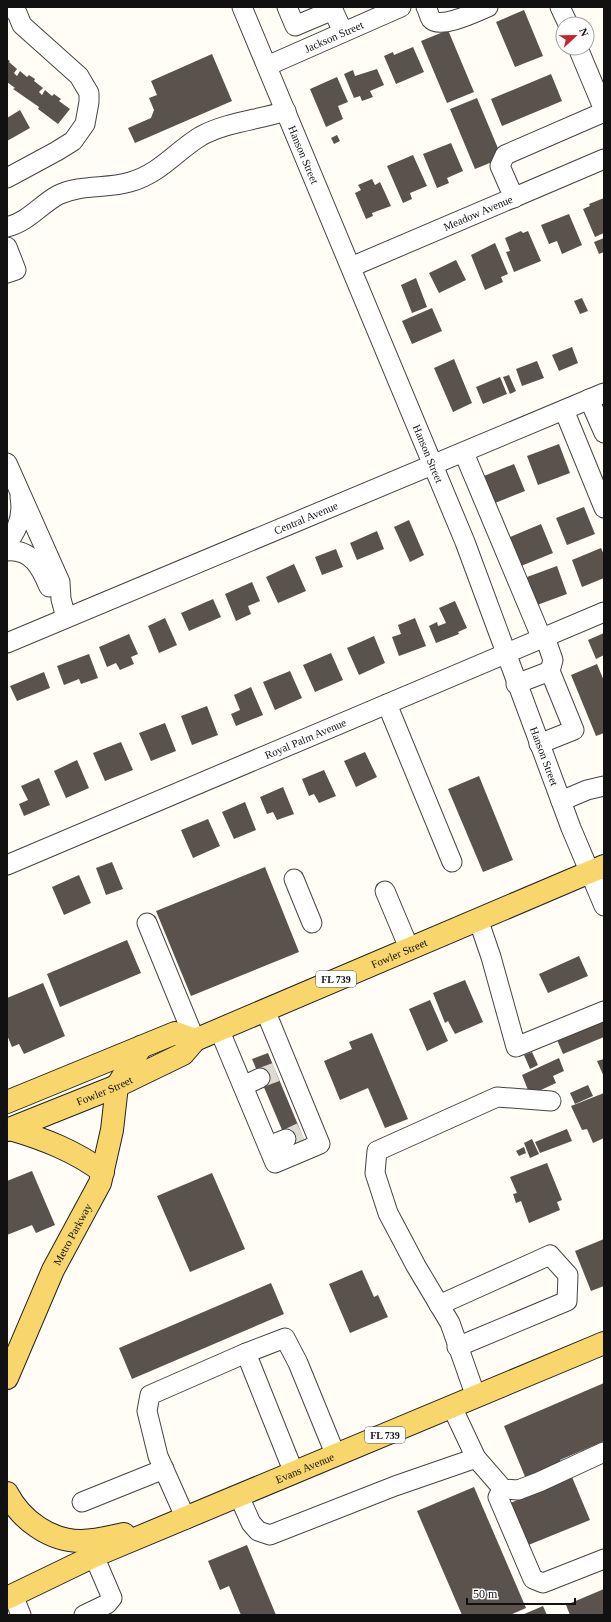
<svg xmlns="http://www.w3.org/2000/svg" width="611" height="1622" font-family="Georgia,serif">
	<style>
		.building { fill: #5a524d }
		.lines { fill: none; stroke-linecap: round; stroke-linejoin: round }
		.minor-tunnel { stroke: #dbdad3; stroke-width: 19; stroke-dasharray: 19 10; stroke-linecap: butt }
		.minor-casing { stroke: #444; stroke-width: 21 }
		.major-casing { stroke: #222; stroke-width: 24 }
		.minor { stroke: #fff; stroke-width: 19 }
		.major { stroke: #f9d66b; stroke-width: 22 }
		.labels { text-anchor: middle; stroke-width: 4; stroke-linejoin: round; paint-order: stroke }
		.shield { fill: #fff; stroke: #585858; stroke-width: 1 }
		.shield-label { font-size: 10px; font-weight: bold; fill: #111 }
		.street-label { font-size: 11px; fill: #111; stroke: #fff }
	</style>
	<rect width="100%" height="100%" fill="#fffdf5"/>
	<!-- building -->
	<path class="building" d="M 524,10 L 543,56 L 515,67 L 496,22 Z
		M 448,30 L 474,92 L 447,103 L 421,41 Z
		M 413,47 L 424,72 L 396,84 L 384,56 L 393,52 L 394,55 Z
		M 212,54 L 232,101 L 135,143 L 128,128 L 151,118 L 154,110 L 149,98 L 157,95 L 151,81 Z
		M 7,59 L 10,61 L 9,62 L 17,69 L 14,73 L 17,76 L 20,71 L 27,77 L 29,75 L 35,79 L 34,81 L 43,88 L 39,92 L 42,95 L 45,90 L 52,96 L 54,94 L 61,99 L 59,101 L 70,109 L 58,124 L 38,109 L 39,107 L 13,89 L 15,88 L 7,82 Z
		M 377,69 L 384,85 L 370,91 L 373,97 L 362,101 L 360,96 L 354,98 L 344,74 L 353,70 L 355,76 Z
		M 551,74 L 562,101 L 502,126 L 491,99 Z
		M 337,77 L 348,102 L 338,106 L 343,119 L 326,127 L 310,89 Z
		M 477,98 L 502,158 L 475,169 L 450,109 Z
		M 20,110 L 30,128 L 7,141 L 7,118 Z
		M 337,135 L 340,141 L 334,144 L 331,138 Z
		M 451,143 L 463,171 L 447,178 L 449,183 L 437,188 L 423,154 Z
		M 413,155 L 427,186 L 410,193 L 412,199 L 403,203 L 387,166 Z
		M 372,179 L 375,185 L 380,182 L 391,206 L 372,213 L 373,216 L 366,219 L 355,193 L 361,190 L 358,185 Z
		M 604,198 L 604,233 L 595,237 L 583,209 L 590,206 L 589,204 Z
		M 569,214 L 582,245 L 562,254 L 557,241 L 549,244 L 541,225 Z
		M 521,231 L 523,233 L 528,231 L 541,261 L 514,272 L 506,252 L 510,251 L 505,238 Z
		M 604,238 L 604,252 L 599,254 L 594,242 Z
		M 495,243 L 508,274 L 501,277 L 503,282 L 485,290 L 471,255 Z
		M 456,260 L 466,280 L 439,293 L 429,273 Z
		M 416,278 L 427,307 L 412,313 L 401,285 Z
		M 582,298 L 588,311 L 580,314 L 574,301 Z
		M 432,308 L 442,331 L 412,344 L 402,321 Z
		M 572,347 L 578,363 L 559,371 L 552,355 Z
		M 454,359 L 472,403 L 453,412 L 434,368 Z
		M 537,361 L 544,378 L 522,386 L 516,369 Z
		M 509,375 L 516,391 L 510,394 L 503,377 Z
		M 500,377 L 507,394 L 483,404 L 476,387 Z
		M 559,444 L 570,473 L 538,485 L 527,456 Z
		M 514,464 L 525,491 L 495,503 L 484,476 Z
		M 584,507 L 595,534 L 567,545 L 556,518 Z
		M 409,520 L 424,555 L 410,562 L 394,527 Z
		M 541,524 L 553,553 L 521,566 L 510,537 Z
		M 377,531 L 384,549 L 357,560 L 350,543 Z
		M 601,548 L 604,555 L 604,578 L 582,587 L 572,560 Z
		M 336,549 L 343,567 L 322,575 L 315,557 Z
		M 294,564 L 306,591 L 278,603 L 266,577 Z
		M 557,566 L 567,594 L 537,605 L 527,577 Z
		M 252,582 L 260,601 L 248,606 L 251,614 L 236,621 L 225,594 Z
		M 213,599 L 221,617 L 189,631 L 181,613 Z
		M 455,601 L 467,628 L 458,632 L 459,634 L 436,643 L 429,626 L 437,622 L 438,626 L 446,623 L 439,608 Z
		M 165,618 L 177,645 L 159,653 L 148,626 Z
		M 415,618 L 426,646 L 399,656 L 392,637 L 401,634 L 398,625 Z
		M 604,633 L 604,655 L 596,659 L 588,640 Z
		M 129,634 L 138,654 L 131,657 L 134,664 L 120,670 L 116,663 L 107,667 L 99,647 Z
		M 374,636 L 385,663 L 359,675 L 347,648 Z
		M 331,653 L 343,680 L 315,692 L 303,665 Z
		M 89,654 L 98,678 L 81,684 L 79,679 L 64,685 L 57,666 Z
		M 597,664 L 604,681 L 604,733 L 596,736 L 571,675 Z
		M 290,671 L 302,698 L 275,710 L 263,682 Z
		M 44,672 L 50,688 L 17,701 L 10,686 Z
		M 251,687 L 263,715 L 236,726 L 231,714 L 240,710 L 234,695 Z
		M 207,706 L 218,735 L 192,745 L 181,716 Z
		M 165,723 L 176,751 L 151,761 L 139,733 Z
		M 121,742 L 133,770 L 105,781 L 93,753 Z
		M 365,752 L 377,777 L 356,787 L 344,761 Z
		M 77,760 L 89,788 L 66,798 L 54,771 Z
		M 324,770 L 336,796 L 319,803 L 314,794 L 309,796 L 302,779 Z
		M 479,776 L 513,860 L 483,872 L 448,789 Z
		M 39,778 L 50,805 L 24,816 L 19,804 L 28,800 L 21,786 Z
		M 283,787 L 294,814 L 277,820 L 273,812 L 267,814 L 260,797 Z
		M 245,802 L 256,830 L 234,839 L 222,812 Z
		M 208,819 L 220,846 L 193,858 L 181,830 Z
		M 112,862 L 123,889 L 106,895 L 96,868 Z
		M 265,867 L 299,952 L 191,996 L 156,911 Z
		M 79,875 L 91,903 L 64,915 L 52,887 Z
		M 127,940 L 141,973 L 60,1007 L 47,974 Z
		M 579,956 L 588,976 L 548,993 L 539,974 Z
		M 465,980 L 483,1022 L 455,1034 L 448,1021 L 445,1023 L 433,993 Z
		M 43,983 L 65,1036 L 24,1054 L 19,1044 L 12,1047 L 7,1035 L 7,998 Z
		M 430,1000 L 448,1041 L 427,1051 L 409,1009 Z
		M 604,1015 L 604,1037 L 563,1054 L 555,1035 Z
		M 372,1033 L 408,1119 L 385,1128 L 368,1088 L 340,1100 L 324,1061 L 352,1049 L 349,1042 Z
		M 532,1052 L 538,1065 L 530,1069 L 524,1055 Z
		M 268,1053 L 306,1144 L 291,1151 L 252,1059 Z
		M 559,1058 L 564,1071 L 553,1076 L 556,1083 L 530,1095 L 522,1075 Z
		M 604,1059 L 604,1077 L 597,1061 Z
		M 588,1085 L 593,1096 L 575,1104 L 570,1093 Z
		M 604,1093 L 604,1138 L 593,1143 L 587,1129 L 582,1130 L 571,1106 Z
		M 567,1129 L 572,1141 L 540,1153 L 535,1142 Z
		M 532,1139 L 539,1154 L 530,1158 L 524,1143 Z
		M 524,1147 L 526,1153 L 519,1156 L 516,1151 Z
		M 547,1163 L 562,1200 L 557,1202 L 560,1210 L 529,1223 L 521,1201 L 516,1203 L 513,1194 L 517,1193 L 510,1177 Z
		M 32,1171 L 55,1225 L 36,1233 L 32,1225 L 7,1235 L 7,1181 Z
		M 212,1173 L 245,1249 L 190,1272 L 157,1196 Z
		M 604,1239 L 604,1286 L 591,1291 L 575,1251 Z
		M 362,1270 L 374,1297 L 378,1295 L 388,1317 L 350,1333 L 329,1284 Z
		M 271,1283 L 284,1314 L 132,1379 L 119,1348 Z
		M 604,1383 L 604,1441 L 560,1460 L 562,1464 L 526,1479 L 504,1426 Z
		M 572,1477 L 590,1520 L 526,1546 L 508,1504 Z
		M 474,1487 L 526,1608 L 510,1615 L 462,1615 L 417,1511 Z
		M 247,1545 L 276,1615 L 241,1615 L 229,1586 L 220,1590 L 208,1561 Z
		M 604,1589 L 604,1615 L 570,1615 L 566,1605 Z
		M 543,1606 L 547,1615 L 522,1615 Z"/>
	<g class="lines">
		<!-- minor-tunnel -->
		<path class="minor-tunnel" d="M 260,1078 L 276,1072
			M 286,1139 L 301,1132"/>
		<!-- minor casing -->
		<g class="minor-casing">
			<g id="minor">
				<path id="s1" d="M 242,7 L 465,542 L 571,828 L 604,906"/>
				<path d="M 287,7 L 295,26 L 333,10 L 343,32"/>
				<path d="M 426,7 C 428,10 429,16 431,19 C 440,30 478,11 488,7"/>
				<path d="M 560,7 L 568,24"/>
				<path d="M 578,48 L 604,110"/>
				<path id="s2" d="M 267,66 L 401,7"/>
				<path d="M 7,178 L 57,151 L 73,141 L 85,124 L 89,102 L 89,93 L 79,76 L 22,25 L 17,13 L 10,7"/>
				<path d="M 514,198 L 500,166 L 505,155 L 604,112"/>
				<path d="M 7,227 C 28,222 40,205 58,195 C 81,184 107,189 130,182 C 161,173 176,151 201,136 C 227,122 258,120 286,111"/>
				<path d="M 7,247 L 16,270 L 7,273"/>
				<path id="s3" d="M 351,267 L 604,159"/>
				<path d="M 589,399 L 604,433"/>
				<path d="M 564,410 L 604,508"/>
				<path d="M 464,453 L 542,639"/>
				<path d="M 7,463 L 60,582 L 61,599 L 66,618"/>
				<path d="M 7,543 C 18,530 23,514 20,497"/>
				<path d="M 7,551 C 32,549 41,568 49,587"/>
				<path d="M 545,637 L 553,660 L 550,671"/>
				<path id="s4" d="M 7,643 L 604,393"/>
				<path d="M 516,684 L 550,671 L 574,730 L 539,744"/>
				<path d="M 387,704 L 452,862"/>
				<path d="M 561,801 L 587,790 L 604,786"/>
				<path id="s5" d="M 7,865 L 604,612"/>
				<path d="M 294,879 L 312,923"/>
				<path d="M 385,891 L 409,948"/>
				<path d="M 478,919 L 491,957 L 516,1047 L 604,1011"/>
				<path d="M 147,923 L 195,1040"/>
				<path d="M 219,1029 L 275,1163 L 320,1144 L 265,1010"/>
				<path d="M 243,1086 L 260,1078"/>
				<path d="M 268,1146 L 286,1139"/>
				<path d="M 439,1305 L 550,1255 L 568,1275 L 567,1301 L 457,1347"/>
				<path d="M 246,1353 L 294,1473"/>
				<path d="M 476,1397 L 450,1323 L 416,1266 L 388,1213 L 375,1173 L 377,1151 L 497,1097 L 551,1101"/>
				<path d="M 452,1407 L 476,1458 L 503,1489 L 518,1490 L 539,1482 L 604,1452"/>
				<path d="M 503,1489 L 498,1497 L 533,1579 L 543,1583 L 604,1559"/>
				<path d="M 239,1496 L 251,1523 L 258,1531 L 270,1535 L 395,1486 L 476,1458"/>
				<path d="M 82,1502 L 164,1469"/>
				<path d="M 186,1519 L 158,1456 L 147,1411 L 150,1395 L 246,1353 L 285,1338 L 298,1363 L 336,1456"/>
				<path d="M 13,1595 L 21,1615"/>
				<path d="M 84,1615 L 107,1604 L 112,1598 L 94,1556"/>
			</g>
		</g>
		<!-- major casing -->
		<g class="major-casing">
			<g id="major">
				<path d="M 7,1102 L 175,1033 L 195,1040"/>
				<path d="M 10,1129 C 44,1139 75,1151 103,1172"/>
				<path id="s6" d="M 7,1130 L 117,1086 L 183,1054 L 195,1040 L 604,866"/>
				<path id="s7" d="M 7,1378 L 53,1270 L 100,1183 L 112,1130 L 117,1086 L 141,1047"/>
				<path d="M 7,1493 C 21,1520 50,1541 81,1541 C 96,1541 110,1537 124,1534"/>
				<path id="s8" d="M 7,1598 L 94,1556 L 604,1343"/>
			</g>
		</g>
		<!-- minor -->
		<use href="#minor" class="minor"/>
		<!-- major -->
		<use href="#major" class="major"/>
	</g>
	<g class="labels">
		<!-- shield labels -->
		<g class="shield">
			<rect x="316" y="971" width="40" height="16" rx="3"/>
			<rect x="365" y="1427" width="40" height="16" rx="3"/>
		</g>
		<g class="shield-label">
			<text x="336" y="983">FL 739</text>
			<text x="385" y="1439">FL 739</text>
		</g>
		<!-- street labels -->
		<g class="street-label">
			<text dy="4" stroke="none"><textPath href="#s2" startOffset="73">Jackson Street</textPath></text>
			<text dy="4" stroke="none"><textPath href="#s1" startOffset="160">Hanson Street</textPath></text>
			<text dy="4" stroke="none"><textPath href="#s3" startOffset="138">Meadow Avenue</textPath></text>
			<text dy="4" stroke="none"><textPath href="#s1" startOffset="484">Hanson Street</textPath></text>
			<text dy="4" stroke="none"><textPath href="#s4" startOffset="324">Central Avenue</textPath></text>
			<text dy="4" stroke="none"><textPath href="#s5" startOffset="324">Royal Palm Avenue</textPath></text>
			<text dy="4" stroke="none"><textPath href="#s1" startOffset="808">Hanson Street</textPath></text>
			<text dy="4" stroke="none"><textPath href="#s6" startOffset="432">Fowler Street</textPath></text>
			<text dy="4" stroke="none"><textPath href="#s6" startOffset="105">Fowler Street</textPath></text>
			<text dy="4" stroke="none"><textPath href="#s7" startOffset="158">Metro Parkway</textPath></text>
			<text dy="4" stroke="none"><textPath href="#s8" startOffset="325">Evans Avenue</textPath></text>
		</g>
	</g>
	<!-- border -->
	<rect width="611" height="1622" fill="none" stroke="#111111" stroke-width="16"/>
	<!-- north arrow -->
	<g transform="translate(575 36) rotate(68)"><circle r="19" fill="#ffffff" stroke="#a0a0a0"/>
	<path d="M0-3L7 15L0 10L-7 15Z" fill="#c4262e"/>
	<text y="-6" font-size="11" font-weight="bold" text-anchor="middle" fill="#111111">N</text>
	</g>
	<!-- scale -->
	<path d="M467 1598v6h108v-6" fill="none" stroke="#111111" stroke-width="2"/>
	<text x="473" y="1598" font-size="12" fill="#111111" stroke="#ffffff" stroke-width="3" paint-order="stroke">50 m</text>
</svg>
